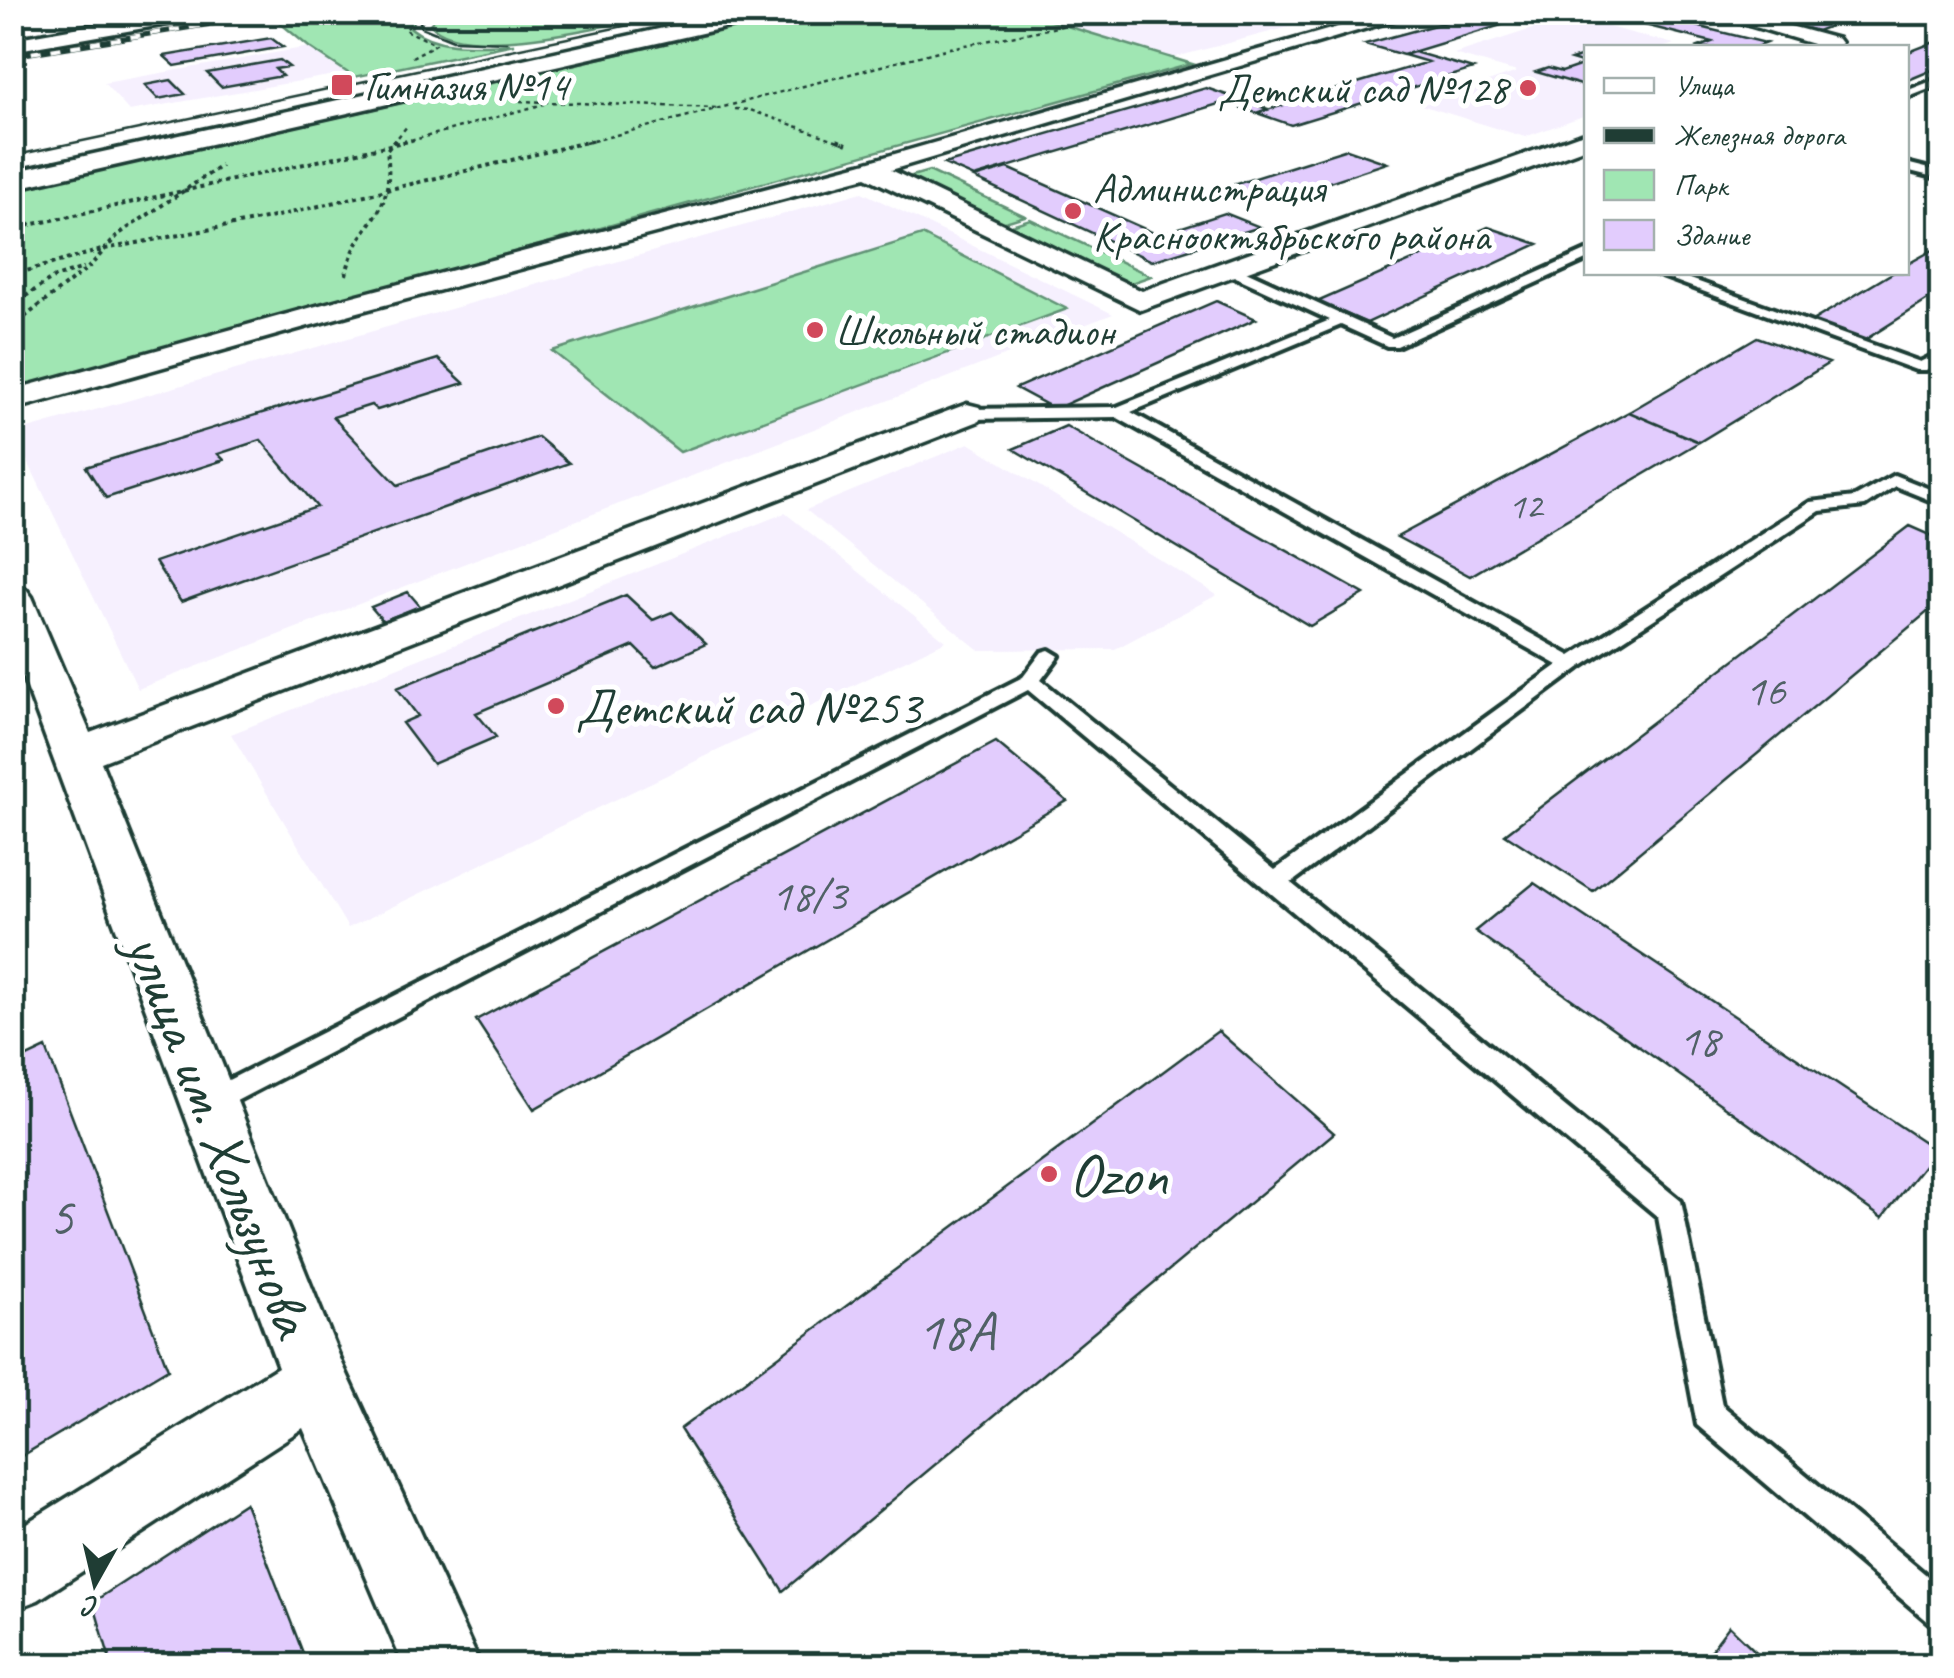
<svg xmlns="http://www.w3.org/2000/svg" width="1954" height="1678" font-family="Caveat,sans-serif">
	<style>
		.built { fill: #f6f0fe }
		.green { fill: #a0e6b3; stroke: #609274; stroke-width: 2.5 }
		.building { fill: #e2ccfd; stroke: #1f3d34; stroke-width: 2.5 }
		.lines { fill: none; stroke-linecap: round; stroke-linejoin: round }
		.service-casing { stroke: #1f3d34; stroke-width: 8 }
		.minor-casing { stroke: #1f3d34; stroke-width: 7 }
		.primary-casing { stroke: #1f3d34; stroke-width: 7 }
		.path-far1 { stroke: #1f3d34; stroke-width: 2.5; stroke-dasharray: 4 4; stroke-linecap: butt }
		.path { stroke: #1f3d34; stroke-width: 4; stroke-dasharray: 4 4; stroke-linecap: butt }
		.service { fill: #fff; fill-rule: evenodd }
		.minor { fill: #fff; fill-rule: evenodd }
		.primary { fill: #fff; fill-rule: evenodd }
		.tram { stroke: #1f3d34; stroke-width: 2.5 }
		.rail-casing { stroke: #1f3d34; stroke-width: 5 }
		.rail { stroke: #fff; stroke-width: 4; stroke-dasharray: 10; stroke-linecap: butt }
		.poi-dot { fill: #d1495b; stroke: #fff; stroke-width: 4 }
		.labels { text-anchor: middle; stroke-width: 10; stroke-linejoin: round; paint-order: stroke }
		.far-number-label { font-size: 38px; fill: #506166 }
		.far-poi-label { font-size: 42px; fill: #1f3d34; stroke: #fff; text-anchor: start }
		.number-label { font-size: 45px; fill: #506166 }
		.poi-label { font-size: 50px; fill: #1f3d34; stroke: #fff; text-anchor: start }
		.near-number-label { font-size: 55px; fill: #506166 }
		.near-street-label { font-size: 60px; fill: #1f3d34; stroke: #fff }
		.near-poi-label { font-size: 60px; fill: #1f3d34; stroke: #fff; text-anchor: start }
	</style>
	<rect width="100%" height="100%" fill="#fff"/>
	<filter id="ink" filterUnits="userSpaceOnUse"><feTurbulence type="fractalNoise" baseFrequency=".01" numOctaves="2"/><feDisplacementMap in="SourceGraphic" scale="20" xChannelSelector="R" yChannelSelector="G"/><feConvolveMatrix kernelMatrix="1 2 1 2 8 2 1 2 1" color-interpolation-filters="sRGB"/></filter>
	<g filter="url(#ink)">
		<!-- built -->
		<path class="built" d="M 1024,13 L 1342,13 L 1172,58 Z
			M 1570,17 L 1674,44 L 1662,48 L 1586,48 L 1586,115 L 1525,137 L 1421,105 L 1517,72 L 1454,54 Z
			M 309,47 L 346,73 L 129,111 L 104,83 Z
			M 862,192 L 1113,314 L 138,689 L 14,433 Z
			M 969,443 L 1217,595 L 1115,649 L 979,650 L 806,510 Z
			M 785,513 L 946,641 L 348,928 L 231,734 Z"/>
		<!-- green -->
		<path class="green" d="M 300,12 L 424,13 L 415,17 L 411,28 C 438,50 480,45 514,44 L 354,77 L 309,47 L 273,17 Z
			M 441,12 L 665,12 L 665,13 C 619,22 463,64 430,24 Z
			M 803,13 L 1024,13 L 1192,64 L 13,391 L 12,190 Z
			M 929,171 L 1025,216 L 992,226 L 898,180 Z
			M 1030,219 L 1151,276 L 1120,287 L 999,229 Z
			M 922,235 L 1067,309 L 680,452 L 552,351 Z"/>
		<!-- building -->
		<path class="building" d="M 1483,12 L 1544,12 L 1403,55 L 1365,44 Z
			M 1593,12 L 1639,12 L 1766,43 L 1754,48 L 1696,48 L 1712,42 Z
			M 1788,16 L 1830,26 L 1817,31 L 1774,21 Z
			M 271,38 L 283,47 L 175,66 L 164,56 Z
			M 1942,39 L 1942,66 L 1906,81 L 1906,53 Z
			M 1414,52 L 1473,69 L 1291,125 L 1257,113 L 1428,62 L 1404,55 Z
			M 1583,56 L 1586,57 L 1585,86 L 1536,72 L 1548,68 L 1562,72 L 1585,64 L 1571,60 Z
			M 280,60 L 289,67 L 275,69 L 282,76 L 221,87 L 207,73 Z
			M 171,80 L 185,94 L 158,99 L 145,85 Z
			M 1206,88 L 1268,109 L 1256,113 L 1225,102 L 974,177 L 944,164 Z
			M 1347,149 L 1387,163 L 1269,202 L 1230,186 Z
			M 1008,168 L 1158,235 L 1225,213 L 1260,227 L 1152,261 L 974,178 Z
			M 1488,227 L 1538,244 L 1367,323 L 1317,302 Z
			M 1942,245 L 1942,291 L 1860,343 L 1807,324 L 1894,272 L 1906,272 L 1906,265 Z
			M 1216,301 L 1256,319 L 1055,409 L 1016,388 Z
			M 1757,337 L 1829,363 L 1699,442 L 1629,412 Z
			M 438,359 L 464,383 L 377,410 L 371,405 L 333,417 L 398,485 L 538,437 L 569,463 L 181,602 L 155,562 L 317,507 L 261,440 L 218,454 L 224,460 L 106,498 L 86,467 Z
			M 1629,412 L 1699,442 L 1470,576 L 1397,537 Z
			M 1066,426 L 1106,449 L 1364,594 L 1310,626 L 1013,449 Z
			M 1910,526 L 1942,540 L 1942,600 L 1593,891 L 1505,834 Z
			M 408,592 L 420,606 L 383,621 L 371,607 Z
			M 626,595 L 653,620 L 672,612 L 706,644 L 655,667 L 634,646 L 476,713 L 496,737 L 433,764 L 402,723 L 418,716 L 397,688 Z
			M 996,742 L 1067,801 L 534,1109 L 476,1020 Z
			M 1534,883 L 1936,1150 L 1882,1218 L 1475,931 Z
			M 1218,1031 L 1334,1133 L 783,1591 L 680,1429 Z
			M 46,1048 L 168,1369 L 20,1457 L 12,1431 L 12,1064 Z
			M 245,1503 L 308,1666 L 112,1666 L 93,1602 Z
			M 1729,1626 L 1771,1666 L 1699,1666 Z"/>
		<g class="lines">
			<!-- service casing -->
			<g class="service-casing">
				<path id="service" d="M 1744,12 L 1757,12 L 1738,21 L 1734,18 Z
					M 1942,77 L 1942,84 L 1906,98 L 1906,91 Z
					M 1906,163 L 1942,172 L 1942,179 L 1906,170 Z
					M 1586,251 L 1586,260 L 1397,346 L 1387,346 L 1341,325 L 1131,412 L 1571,656 L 1810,502 L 1855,497 L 1894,475 L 1942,494 L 1942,505 L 1895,486 L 1865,506 L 1820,511 L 1579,668 L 1291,883 L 1681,1201 L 1722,1405 L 1942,1588 L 1942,1628 L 1930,1623 L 1697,1425 L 1658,1217 L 1028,690 L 219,1110 L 210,1114 L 201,1110 L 197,1102 L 201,1094 L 1023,677 L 1042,652 L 1049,650 L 1059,656 L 1041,680 L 1275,870 L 1558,665 L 1116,417 L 967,419 L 959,414 L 967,409 L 1117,407 L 1330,320 L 1225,272 L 1225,266 L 1235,266 L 1392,338 Z
					M 1651,272 L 1671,272 L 1920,362 L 1942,351 L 1942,361 L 1926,370 L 1916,370 Z"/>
			</g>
			<!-- minor casing -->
			<g class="minor-casing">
				<path id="minor" d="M 167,12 L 211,12 L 202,18 L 12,51 L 12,39 Z
					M 1390,12 L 1421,12 L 891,170 L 1142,291 L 1578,135 L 1586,133 L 1586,148 L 1141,310 L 866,177 L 358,312 L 12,410 L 12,390 L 338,300 L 860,164 Z
					M 1705,12 L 1738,12 L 1838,39 L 1841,43 L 1837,48 L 1810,48 L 1813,44 Z
					M 967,404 L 979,407 L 983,414 L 979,421 L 101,762 L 342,1363 L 481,1666 L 404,1666 L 303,1428 L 38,1600 L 12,1610 L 12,1532 L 278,1367 L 12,647 L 12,585 L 26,589 L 32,597 L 90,733 Z"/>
			</g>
			<!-- primary casing -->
			<g class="primary-casing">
				<path id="primary" d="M 736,12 L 778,12 L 768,18 L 12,189 L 12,172 Z"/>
			</g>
			<!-- path-far1 -->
			<path class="path-far1" d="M 797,18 L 821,12
				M 412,57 L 436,44 L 405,30 L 423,12
				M 520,101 L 718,108
				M 735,109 L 750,110 L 844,143
				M 393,143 L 408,125
				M 403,143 L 544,104
				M 585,143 L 950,48 L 1072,24"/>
			<!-- path -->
			<path class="path" d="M 837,140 L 847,144
				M 12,229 L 412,140
				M 12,275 L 105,249 L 265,219 L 595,140
				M 346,275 C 358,217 396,222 387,150 L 395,140
				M 12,305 L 55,277 L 84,268
				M 12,327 L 90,266 L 119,234 L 221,166"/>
			<!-- service -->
			<use href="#service" class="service"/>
			<!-- minor -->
			<use href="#minor" class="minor"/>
			<!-- primary -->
			<use href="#primary" class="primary"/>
			<!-- tram -->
			<path class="tram" d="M 432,12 L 420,22 L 421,27 L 453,40 L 507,42
				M 12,156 L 690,12"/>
			<!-- rail casing -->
			<g class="rail-casing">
				<path id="rail" d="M 12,56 L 287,12"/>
			</g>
			<!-- rail -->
			<use href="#rail" class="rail"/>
		</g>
	</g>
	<!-- markers -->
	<g class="poi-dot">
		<rect x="330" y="73" width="24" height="24" rx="5"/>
		<circle cx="1528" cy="88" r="10"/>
		<circle cx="1073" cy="211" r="10"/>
		<circle cx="815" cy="330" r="10"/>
		<circle cx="556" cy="706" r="10"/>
		<circle cx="1049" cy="1174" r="10"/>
	</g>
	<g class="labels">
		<!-- far-number labels -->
		<g class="far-number-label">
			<text x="1525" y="518">12</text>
		</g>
		<!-- far-poi labels -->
		<g class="far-poi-label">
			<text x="364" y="100">Гимназия №14</text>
			<text x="1508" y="103" text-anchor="end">Детский сад №128</text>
			<text x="1093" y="202">Администрация<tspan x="1093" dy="48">Краснооктябрьского района</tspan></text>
			<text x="835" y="345">Школьный стадион</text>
		</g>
		<!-- number labels -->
		<g class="number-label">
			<text x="1765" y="705">16</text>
			<text x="809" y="910">18/3</text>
			<text x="1699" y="1055">18</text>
		</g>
		<!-- poi labels -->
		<g class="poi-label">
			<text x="576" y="724">Детский сад №253</text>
		</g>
		<!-- near-number labels -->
		<g class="near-number-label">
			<text x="61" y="1235">5</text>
			<text x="956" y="1349">18А</text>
		</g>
		<!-- near-street labels -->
		<g class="near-street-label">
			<text transform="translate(221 1134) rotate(69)" y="21">улица им. Хользунова</text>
		</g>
		<!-- near-poi labels -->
		<g class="near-poi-label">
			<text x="1069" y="1195">Ozon</text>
		</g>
	</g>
	<!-- margin -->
	<rect width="1954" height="1678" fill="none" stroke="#fff" stroke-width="50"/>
	<rect x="25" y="25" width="1904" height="1628" fill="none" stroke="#1f3d34" stroke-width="4" filter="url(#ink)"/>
	<!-- legend -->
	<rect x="1584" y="45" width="325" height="230" fill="#ffffff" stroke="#a5b1ae" stroke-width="2.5"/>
	<rect x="1604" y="78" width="50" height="15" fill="#ffffff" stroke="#a5b1ae" stroke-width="2.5"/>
	<text x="1674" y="95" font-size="30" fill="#1f3d34">Улица</text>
	<rect x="1604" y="128" width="50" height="15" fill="#1f3d34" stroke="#a5b1ae" stroke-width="2.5"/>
	<text x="1674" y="145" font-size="30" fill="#1f3d34">Железная дорога</text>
	<rect x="1604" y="170" width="50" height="30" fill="#a0e6b3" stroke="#a5b1ae" stroke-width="2.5"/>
	<text x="1674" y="195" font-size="30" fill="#1f3d34">Парк</text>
	<rect x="1604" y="220" width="50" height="30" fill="#e2ccfd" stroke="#a5b1ae" stroke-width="2.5"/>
	<text x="1674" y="245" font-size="30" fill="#1f3d34">Здание</text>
	<!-- north arrow -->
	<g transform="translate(95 1583) rotate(188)" stroke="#ffffff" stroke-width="8" paint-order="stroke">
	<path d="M0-8L18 38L0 25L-18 38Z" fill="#1f3d34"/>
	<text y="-15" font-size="28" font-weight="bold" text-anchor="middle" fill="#1f3d34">С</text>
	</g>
</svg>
